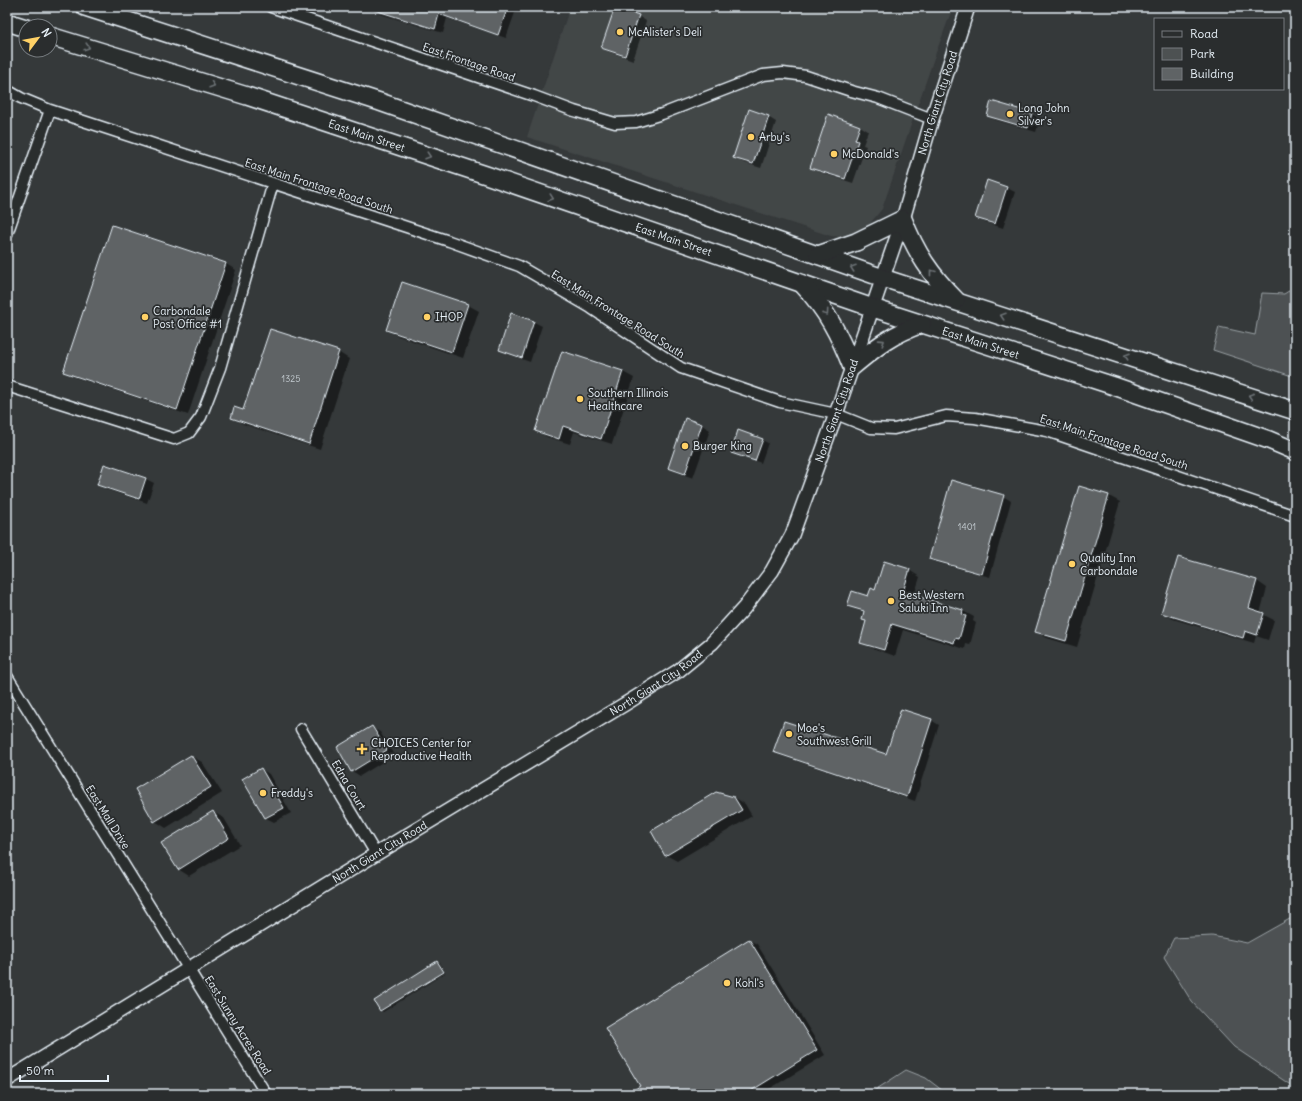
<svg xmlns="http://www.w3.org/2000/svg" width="1302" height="1101" font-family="Delius,sans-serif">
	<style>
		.built { fill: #424647 }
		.green { fill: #4d5152; stroke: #9aa1a5 }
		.shadow { fill: #0007 }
		.building { fill: #5f6365; stroke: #e8f1f8 }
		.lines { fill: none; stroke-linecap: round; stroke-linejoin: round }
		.minor-casing { stroke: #e8f1f8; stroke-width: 13 }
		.tertiary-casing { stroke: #e8f1f8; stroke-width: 16 }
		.trunk-casing { stroke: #e8f1f8; stroke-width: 20 }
		.minor { stroke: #2a2d2e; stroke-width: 10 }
		.tertiary { stroke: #2a2d2e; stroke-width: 13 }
		.trunk { stroke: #2a2d2e; stroke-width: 17 }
		.oneway { stroke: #6c7275 }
		.poi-dot { fill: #ffd166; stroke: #2a2d2e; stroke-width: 1.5 }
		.labels { text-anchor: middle; stroke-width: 3.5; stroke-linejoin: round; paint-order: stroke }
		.number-label { font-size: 9px; fill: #c6ced3 }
		.poi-label { font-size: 11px; fill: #e8f1f8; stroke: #2a2d2e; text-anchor: start }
		.street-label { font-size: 11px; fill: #e8f1f8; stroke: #2a2d2e }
	</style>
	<rect width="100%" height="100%" fill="#35393a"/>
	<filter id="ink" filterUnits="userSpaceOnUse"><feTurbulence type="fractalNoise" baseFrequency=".025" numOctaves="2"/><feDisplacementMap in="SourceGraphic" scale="8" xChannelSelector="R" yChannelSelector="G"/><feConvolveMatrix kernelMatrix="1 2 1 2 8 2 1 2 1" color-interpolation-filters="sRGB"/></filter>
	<g filter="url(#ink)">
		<!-- built -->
		<path class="built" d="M 570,7 L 953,7 L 934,58 L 882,209 L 867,227 L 853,235 L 843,237 L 831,236 L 527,137 Z"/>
		<!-- green -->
		<path class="green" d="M 1295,287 L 1295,377 L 1213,350 L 1219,327 L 1255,335 L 1262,293 L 1284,294 Z
			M 1295,916 L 1295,1088 L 1234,1047 L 1192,1002 L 1164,957 L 1174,938 L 1212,936 L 1247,943 Z
			M 906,1070 L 926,1078 L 947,1094 L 869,1094 Z"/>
		<!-- shadow -->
		<path class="shadow" d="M 363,7 L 517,7 L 506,38 L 447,18 L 443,33 L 367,10 Z
			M 638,16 L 646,21 L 633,60 L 610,52 L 602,48 Z
			M 1032,114 L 1040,119 L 1036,132 L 996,120 L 988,115 Z
			M 829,115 L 860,126 L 868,131 L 863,145 L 866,146 L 853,183 L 819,172 L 811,167 Z
			M 768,117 L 776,122 L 761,168 L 742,162 L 734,157 Z
			M 7,186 L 11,189 L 7,201 Z
			M 1007,188 L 1015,192 L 1003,228 L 985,222 L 977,217 Z
			M 226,264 L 236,270 L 188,415 L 75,377 L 65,371 Z
			M 403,283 L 468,305 L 479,311 L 463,358 L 398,336 L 387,329 Z
			M 534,322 L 542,326 L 530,362 L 508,354 L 500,350 Z
			M 338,352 L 349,359 L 320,449 L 243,424 L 232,417 Z
			M 623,372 L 634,378 L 612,444 L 574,432 L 570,444 L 547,437 L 536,430 Z
			M 7,413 L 11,416 L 7,428 Z
			M 686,419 L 702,425 L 710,430 L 693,478 L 677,472 L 669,467 Z
			M 762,440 L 768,443 L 761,463 L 732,452 Z
			M 146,479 L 154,483 L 147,503 L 106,489 L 98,485 Z
			M 1079,487 L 1109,496 L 1120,502 L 1077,647 L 1047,638 L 1036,632 Z
			M 1003,496 L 1011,501 L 990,577 L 939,563 L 931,558 Z
			M 909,570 L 920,577 L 914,596 L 963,611 L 974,617 L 973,621 L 976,623 L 970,645 L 966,644 L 965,649 L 903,630 L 895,656 L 872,648 L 861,642 L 867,622 L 863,619 L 865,613 L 848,605 L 869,598 L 876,591 Z
			M 1257,581 L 1267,588 L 1260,613 L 1274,620 L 1268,640 L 1256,636 L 1254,643 L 1173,619 L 1163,613 Z
			M 931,720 L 939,725 L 915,801 L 782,756 L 774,751 L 886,755 Z
			M 372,728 L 380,732 L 394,755 L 360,776 L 352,771 Z
			M 191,756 L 202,762 L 222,793 L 166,828 L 155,821 Z
			M 261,769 L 269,774 L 291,813 L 274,822 L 266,818 L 244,779 Z
			M 734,797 L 745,804 L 752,816 L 677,861 L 666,855 Z
			M 213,812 L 224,818 L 240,845 L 189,876 L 178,869 Z
			M 749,940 L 757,944 L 825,1055 L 761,1094 L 628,1094 L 641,1086 Z
			M 438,962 L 440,963 L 445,973 L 383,1012 L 381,1010 Z"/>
		<!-- building -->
		<path class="building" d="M 371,7 L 508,7 L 498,35 L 439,14 L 435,29 L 371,9 Z
			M 615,7 L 639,15 L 625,56 L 601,48 Z
			M 991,101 L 1032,113 L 1028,128 L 987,116 Z
			M 749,109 L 769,116 L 753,164 L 733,158 Z
			M 828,114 L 860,126 L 855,140 L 858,141 L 845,179 L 810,168 Z
			M 987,180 L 1007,187 L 995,224 L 975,218 Z
			M 112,225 L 226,263 L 177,410 L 63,372 Z
			M 402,282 L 468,304 L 452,352 L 386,330 Z
			M 511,313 L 534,321 L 522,358 L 499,350 Z
			M 270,329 L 339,351 L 309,444 L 231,418 L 234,407 L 243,410 Z
			M 562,351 L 623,371 L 601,439 L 563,426 L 559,439 L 535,431 Z
			M 685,418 L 702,424 L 685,474 L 668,468 Z
			M 738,430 L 763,439 L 755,461 L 731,453 Z
			M 104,464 L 146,478 L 139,499 L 97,485 Z
			M 951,480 L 1004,495 L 982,574 L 929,559 Z
			M 1079,486 L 1109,495 L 1066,641 L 1035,632 Z
			M 1178,557 L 1257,580 L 1249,608 L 1264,613 L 1257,635 L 1245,631 L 1243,638 L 1161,613 Z
			M 884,561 L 910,569 L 903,592 L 963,610 L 962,615 L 966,616 L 959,639 L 955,638 L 954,643 L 892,624 L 884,650 L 860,643 L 866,621 L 862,620 L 864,611 L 847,606 L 852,591 L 868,596 L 871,588 L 875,590 Z
			M 901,709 L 932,719 L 907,797 L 773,752 L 784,721 L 886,754 Z
			M 372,726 L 387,750 L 351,772 L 337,747 Z
			M 191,755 L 211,787 L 154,822 L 135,789 Z
			M 261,768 L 284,808 L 265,818 L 242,779 Z
			M 716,792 L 734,797 L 742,810 L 665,856 L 651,831 Z
			M 213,811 L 229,838 L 178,870 L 161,843 Z
			M 749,939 L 817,1050 L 746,1094 L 627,1094 L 640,1086 L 605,1028 Z
			M 437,961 L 444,972 L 380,1011 L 374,1001 Z"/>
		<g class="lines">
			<!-- minor casing -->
			<g class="minor-casing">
				<path id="minor" d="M 271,7 L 534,96 L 574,111 L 615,123 L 636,122 L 662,114 L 763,75 L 783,73 L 806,76 L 851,91 L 878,98 L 932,119
					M 7,90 L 21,98 L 50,110 L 449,241 L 519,266 L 591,308 L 681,368 L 780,402 L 836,414 L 871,428 L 894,429 L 946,416 L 975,418 L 1047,431 L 1295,516
					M 7,234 L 50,110
					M 7,386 L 174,439 L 189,433 L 201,417 L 220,368 L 273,183
					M 7,676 L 266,1094
					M 301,729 L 376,854"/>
			</g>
			<!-- tertiary casing -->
			<g class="tertiary-casing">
				<g id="tertiary">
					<path id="s1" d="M 7,1080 L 376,854 L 625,704 L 678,671 L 712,643 L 744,608 L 772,571 L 792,535 L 836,414 L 903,219 L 932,119 L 968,7"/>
				</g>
			</g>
			<!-- trunk casing -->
			<g class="trunk-casing">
				<g id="trunk">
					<path d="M 85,7 L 380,102 L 883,278 L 1295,411"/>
					<path d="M 7,22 L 26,28"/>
					<path id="s2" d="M 50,36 L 247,96 L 486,175 L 873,308 L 1114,386 L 1269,440 L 1295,451"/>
					<path d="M 818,255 L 856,242 L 903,219 C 916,253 931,275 956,300"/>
					<path d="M 803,285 C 827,311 839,334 852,367 C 876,347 892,334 922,324"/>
				</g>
			</g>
			<!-- minor -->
			<use href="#minor" class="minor"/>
			<!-- tertiary -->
			<use href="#tertiary" class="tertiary"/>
			<!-- trunk -->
			<use href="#trunk" class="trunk"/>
		</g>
		<!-- one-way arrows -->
		<defs><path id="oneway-chevron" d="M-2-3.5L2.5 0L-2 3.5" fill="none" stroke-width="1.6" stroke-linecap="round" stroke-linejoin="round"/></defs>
		<g class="oneway">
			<use href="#oneway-chevron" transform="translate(87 47) rotate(17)"/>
			<use href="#oneway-chevron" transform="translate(212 85) rotate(17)"/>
			<use href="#oneway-chevron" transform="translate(428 156) rotate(18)"/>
			<use href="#oneway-chevron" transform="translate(551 198) rotate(19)"/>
			<use href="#oneway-chevron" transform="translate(853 268) rotate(-161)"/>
			<use href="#oneway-chevron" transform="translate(932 272) rotate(-128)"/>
			<use href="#oneway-chevron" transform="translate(826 313) rotate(55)"/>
			<use href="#oneway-chevron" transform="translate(1003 316) rotate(-162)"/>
			<use href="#oneway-chevron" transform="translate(882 342) rotate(-33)"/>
			<use href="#oneway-chevron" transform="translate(1127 356) rotate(-162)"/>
			<use href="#oneway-chevron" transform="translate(1251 396) rotate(-162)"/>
		</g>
	</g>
	<!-- markers -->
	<g class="poi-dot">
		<circle cx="620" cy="32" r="4"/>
		<circle cx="1010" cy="114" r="4"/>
		<circle cx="751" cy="137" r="4"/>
		<circle cx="834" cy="154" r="4"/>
		<circle cx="145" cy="317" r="4"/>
		<circle cx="427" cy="317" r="4"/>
		<circle cx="580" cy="399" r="4"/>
		<circle cx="685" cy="446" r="4"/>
		<circle cx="1072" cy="564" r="4"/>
		<circle cx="891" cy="601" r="4"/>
		<circle cx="789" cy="734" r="4"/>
		<path d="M360 743h4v4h4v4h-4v4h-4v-4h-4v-4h4z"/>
		<circle cx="263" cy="793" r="4"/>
		<circle cx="727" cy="983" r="4"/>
	</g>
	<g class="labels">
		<!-- number labels -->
		<g class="number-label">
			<text x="291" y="382">1325</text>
			<text x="967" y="530">1401</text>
		</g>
		<!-- poi labels -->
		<g class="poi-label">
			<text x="628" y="36">McAlister's Deli</text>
			<text x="1018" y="112">Long John<tspan x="1018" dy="13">Silver's</tspan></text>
			<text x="759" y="141">Arby's</text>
			<text x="842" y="158">McDonald's</text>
			<text x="153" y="315">Carbondale<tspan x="153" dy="13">Post Office #1</tspan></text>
			<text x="435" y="321">IHOP</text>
			<text x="588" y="397">Southern Illinois<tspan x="588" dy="13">Healthcare</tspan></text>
			<text x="693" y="450">Burger King</text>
			<text x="1080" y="562">Quality Inn<tspan x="1080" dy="13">Carbondale</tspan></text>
			<text x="899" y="599">Best Western<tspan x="899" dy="13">Saluki Inn</tspan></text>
			<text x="797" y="732">Moe's<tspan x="797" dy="13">Southwest Grill</tspan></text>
			<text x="371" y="747">CHOICES Center for<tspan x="371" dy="13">Reproductive Health</tspan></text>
			<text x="271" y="797">Freddy's</text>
			<text x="735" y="987">Kohl's</text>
		</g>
		<!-- street labels -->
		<g class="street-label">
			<text transform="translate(469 62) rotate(19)" y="4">East Frontage Road</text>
			<text dy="4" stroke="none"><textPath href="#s1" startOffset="1421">North Giant City Road</textPath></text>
			<text dy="4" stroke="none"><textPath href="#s2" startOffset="332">East Main Street</textPath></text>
			<text transform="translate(319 186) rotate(18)" y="4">East Main Frontage Road South</text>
			<text dy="4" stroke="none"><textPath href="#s2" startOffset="656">East Main Street</textPath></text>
			<text transform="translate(618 314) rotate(32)" y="4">East Main Frontage Road South</text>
			<text dy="4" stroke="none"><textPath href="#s2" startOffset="980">East Main Street</textPath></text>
			<text dy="4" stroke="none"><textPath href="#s1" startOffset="1097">North Giant City Road</textPath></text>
			<text transform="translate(1114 442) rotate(18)" y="4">East Main Frontage Road South</text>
			<text dy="4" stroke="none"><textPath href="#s1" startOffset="761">North Giant City Road</textPath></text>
			<text transform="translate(349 785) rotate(59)" y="4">Edna Court</text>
			<text transform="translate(108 817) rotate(58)" y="4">East Mall Drive</text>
			<text dy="4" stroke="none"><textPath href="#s1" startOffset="437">North Giant City Road</textPath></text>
			<text transform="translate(238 1025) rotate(58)" y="4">East Sunny Acres Road</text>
		</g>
	</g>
	<!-- margin -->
	<rect width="1302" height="1101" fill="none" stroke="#2a2d2e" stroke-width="24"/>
	<rect x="12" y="12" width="1278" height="1077" fill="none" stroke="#e8f1f8" stroke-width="1.5" filter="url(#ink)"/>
	<!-- legend -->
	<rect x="1154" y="18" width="130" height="72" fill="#2a2d2e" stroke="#767b7f"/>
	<rect x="1162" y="31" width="20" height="6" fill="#2a2d2e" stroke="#767b7f"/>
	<text x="1190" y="38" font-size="12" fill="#e8f1f8">Road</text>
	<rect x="1162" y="48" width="20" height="12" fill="#4d5152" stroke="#767b7f"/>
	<text x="1190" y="58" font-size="12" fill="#e8f1f8">Park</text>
	<rect x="1162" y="68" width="20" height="12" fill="#5f6365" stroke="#767b7f"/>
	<text x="1190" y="78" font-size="12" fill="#e8f1f8">Building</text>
	<!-- north arrow -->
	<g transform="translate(38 38) rotate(58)"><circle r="19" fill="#2a2d2e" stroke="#767b7f"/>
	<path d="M0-3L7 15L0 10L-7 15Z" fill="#ffd166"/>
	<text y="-6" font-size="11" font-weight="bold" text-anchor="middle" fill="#e8f1f8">N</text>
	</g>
	<!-- scale -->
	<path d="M20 1075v6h88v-6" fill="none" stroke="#e8f1f8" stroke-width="2"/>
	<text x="26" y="1075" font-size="12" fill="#e8f1f8" stroke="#2a2d2e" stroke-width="3" paint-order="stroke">50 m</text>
</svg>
